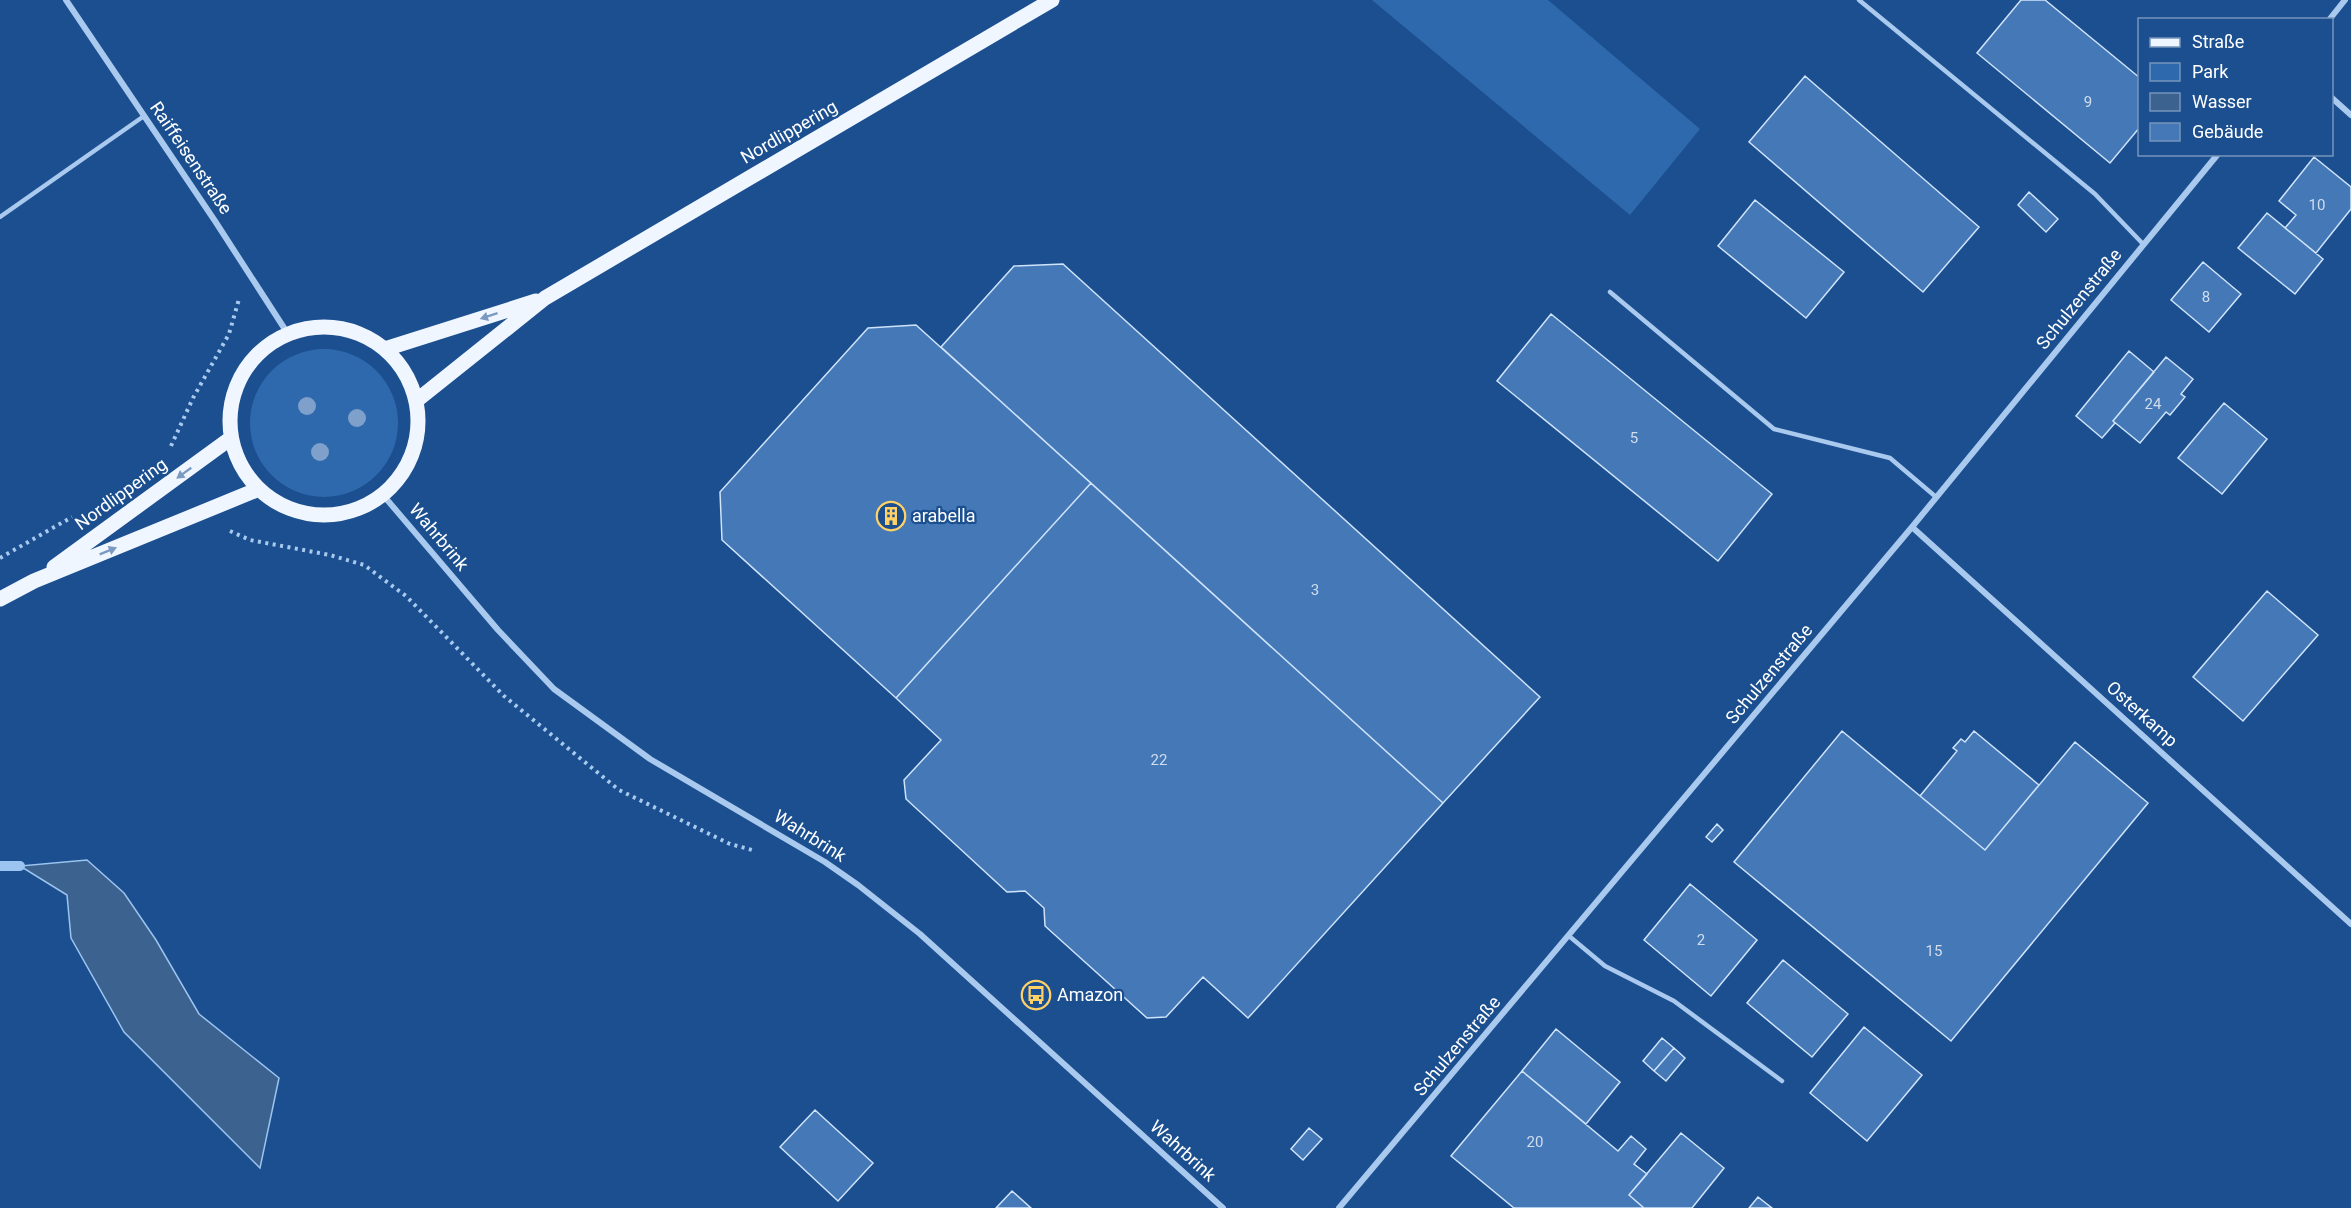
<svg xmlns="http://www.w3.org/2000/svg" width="2351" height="1208" font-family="Roboto,sans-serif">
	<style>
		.green { fill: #2e69ad }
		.water { fill: #3c6290; stroke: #9cc4f0; stroke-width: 1.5 }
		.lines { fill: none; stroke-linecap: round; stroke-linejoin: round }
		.stream { stroke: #9cc4f0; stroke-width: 10 }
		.building { fill: #4478b7; stroke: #cfe3fa; stroke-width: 1.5 }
		.path { stroke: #a9c9ee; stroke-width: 4; stroke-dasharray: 3 4.5; stroke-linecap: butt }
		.service { stroke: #a9c9ee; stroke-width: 4.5 }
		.minor { stroke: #a9c9ee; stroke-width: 6 }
		.primary { stroke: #f0f6ff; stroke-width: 15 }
		.tree { fill: #7ea0ca }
		.oneway { fill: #7b9ac1 }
		.labels { text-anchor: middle; stroke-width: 4.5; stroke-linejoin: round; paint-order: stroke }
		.number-label { font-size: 15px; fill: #d0dded }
		.street-label { font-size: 18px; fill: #fff; stroke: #1b4f8f }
		.poi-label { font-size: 18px; fill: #fff; stroke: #1b4f8f; text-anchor: start }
	</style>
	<rect width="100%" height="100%" fill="#1b4f8f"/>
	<!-- green -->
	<path class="green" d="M 1372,0 L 1548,0 L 1700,129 L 1630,215 Z
		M250 423a74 74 0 1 1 148 0a74 74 0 1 1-148 0Z"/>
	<!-- water -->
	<path class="water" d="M 87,860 L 124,893 L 156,940 L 199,1014 L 279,1078 L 260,1168 L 124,1032 L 71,938 L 67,895 L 20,866 Z"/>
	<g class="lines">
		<!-- stream -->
		<path class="stream" d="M 0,866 L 20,866"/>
	</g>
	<!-- building -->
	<path class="building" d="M 2021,0 L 2045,0 L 2140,78 L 2140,127 L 2110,163 L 1977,53 Z
		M 1805,76 L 1979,227 L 1923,292 L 1749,142 Z
		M 2314,157 L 2351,187 L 2351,209 L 2316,253 L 2285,228 L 2296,215 L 2279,201 Z
		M 2029,192 L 2058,219 L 2046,232 L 2018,205 Z
		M 1755,200 L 1844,272 L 1806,318 L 1718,246 Z
		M 2267,213 L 2323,259 L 2295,294 L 2238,248 Z
		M 2203,262 L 2241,294 L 2209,332 L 2171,300 Z
		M 1063,264 L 1540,697 L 1443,803 L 941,347 L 1014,266 Z
		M 1551,314 L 1772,494 L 1718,561 L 1497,381 Z
		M 916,325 L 1091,483 L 896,698 L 722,540 L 720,492 L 868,328 Z
		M 2129,351 L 2154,372 L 2113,421 L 2115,423 L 2102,438 L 2076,416 Z
		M 2166,357 L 2193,379 L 2181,394 L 2185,397 L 2170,415 L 2166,412 L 2140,443 L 2113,421 Z
		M 2224,403 L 2267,439 L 2222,494 L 2178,458 Z
		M 1091,483 L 1443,803 L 1248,1018 L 1203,977 L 1166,1017 L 1147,1018 L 1045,926 L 1044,908 L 1025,891 L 1007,892 L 906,799 L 904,780 L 941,740 L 896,698 Z
		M 2267,591 L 2318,635 L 2243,721 L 2193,677 Z
		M 1842,731 L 1985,850 L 2075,742 L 2148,803 L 1951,1041 L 1734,862 Z
		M 1974,731 L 2039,785 L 1985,850 L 1920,796 L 1957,751 L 1953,748 L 1961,739 L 1965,742 Z
		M 1717,824 L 1723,830 L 1712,842 L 1706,837 Z
		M 1690,884 L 1757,940 L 1711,996 L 1644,940 Z
		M 1783,960 L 1848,1014 L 1812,1057 L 1747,1003 Z
		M 1864,1027 L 1922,1075 L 1867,1141 L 1810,1093 Z
		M 1556,1029 L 1620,1082 L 1586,1124 L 1522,1071 Z
		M 1662,1038 L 1674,1048 L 1654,1071 L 1643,1061 Z
		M 1674,1048 L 1685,1058 L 1666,1081 L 1654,1071 Z
		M 1522,1071 L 1618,1151 L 1631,1136 L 1646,1149 L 1634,1164 L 1647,1174 L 1629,1195 L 1644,1208 L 1514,1208 L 1451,1156 Z
		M 815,1110 L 873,1163 L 838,1201 L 780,1147 Z
		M 1309,1128 L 1322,1139 L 1303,1160 L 1291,1149 Z
		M 1681,1133 L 1724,1168 L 1692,1208 L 1644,1208 L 1629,1195 Z
		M 1012,1191 L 1031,1208 L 996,1208 Z
		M 1758,1197 L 1772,1208 L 1749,1208 Z"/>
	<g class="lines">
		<!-- path -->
		<path class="path" d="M 171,446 L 193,398 L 229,334 L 239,299
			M 230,531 L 250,540 L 330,555 L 364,565 L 406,596 L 504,696 L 619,790 L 730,844 L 756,851
			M 0,558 L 72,517"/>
		<!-- service -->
		<path class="service" d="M 1859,0 L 2095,194 L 2144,245
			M 0,217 L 144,116
			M 1610,292 L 1774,429 L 1890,458 L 1936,497
			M 1569,936 L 1605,966 L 1674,1001 L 1782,1081"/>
		<!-- minor -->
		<path class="minor" d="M 66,0 L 215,221 L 288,334
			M 2329,20 L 2345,0
			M 2332,98 L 2351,115
			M 383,495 L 498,630 L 554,689 L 650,759 L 825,862 L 858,885 L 920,934 L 1223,1208
			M 1912,527 L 2351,924
			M 1339,1208 L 1912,527 L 2218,154"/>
		<!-- primary -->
		<path class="primary" d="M230 421a94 94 0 1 1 188 0a94 94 0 1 1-188 0Z
			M 385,349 L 536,301
			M 416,401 L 545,298 L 1052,0
			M 54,567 L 231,438
			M 0,599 L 34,581 L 259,489"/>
	</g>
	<!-- trees -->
	<g class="tree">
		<circle cx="307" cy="406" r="9"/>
		<circle cx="357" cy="418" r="9"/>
		<circle cx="320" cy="452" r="9"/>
	</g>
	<!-- one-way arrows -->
	<defs><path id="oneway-solid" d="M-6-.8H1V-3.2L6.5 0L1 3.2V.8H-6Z" transform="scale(1.5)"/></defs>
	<g class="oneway">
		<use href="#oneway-solid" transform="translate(489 316) rotate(162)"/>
		<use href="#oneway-solid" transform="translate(184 473) rotate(144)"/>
		<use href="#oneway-solid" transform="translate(108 551) rotate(-22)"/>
	</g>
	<!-- icons -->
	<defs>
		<g id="building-ring" transform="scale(1.5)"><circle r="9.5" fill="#1b4f8f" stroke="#ffd166" stroke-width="1.5"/><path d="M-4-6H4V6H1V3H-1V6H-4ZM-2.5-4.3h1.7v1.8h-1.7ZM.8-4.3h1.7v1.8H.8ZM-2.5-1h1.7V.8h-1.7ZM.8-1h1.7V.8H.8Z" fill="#ffd166"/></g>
		<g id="bus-ring" transform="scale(1.5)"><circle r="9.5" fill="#1b4f8f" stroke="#ffd166" stroke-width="1.5"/><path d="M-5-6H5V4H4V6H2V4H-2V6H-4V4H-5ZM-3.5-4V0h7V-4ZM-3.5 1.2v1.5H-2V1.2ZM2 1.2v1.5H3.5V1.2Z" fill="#ffd166"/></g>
	</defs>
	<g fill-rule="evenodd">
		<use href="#building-ring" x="891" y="516"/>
		<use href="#bus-ring" x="1036" y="995"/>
	</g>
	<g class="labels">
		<!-- number labels -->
		<g class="number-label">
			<text x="2088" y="107">9</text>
			<text x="2317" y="210">10</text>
			<text x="2206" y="302">8</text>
			<text x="2153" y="409">24</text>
			<text x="1634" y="443">5</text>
			<text x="1315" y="595">3</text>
			<text x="1159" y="765">22</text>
			<text x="1701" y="945">2</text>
			<text x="1934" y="956">15</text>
			<text x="1535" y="1147">20</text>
		</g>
		<!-- street labels -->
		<g class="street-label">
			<text transform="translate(789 132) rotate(-30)" y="6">Nordlippering</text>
			<text transform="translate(191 158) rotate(56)" y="6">Raiffeisenstraße</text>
			<text transform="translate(2079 299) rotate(-51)" y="6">Schulzenstraße</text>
			<text transform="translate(121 494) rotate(-36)" y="6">Nordlippering</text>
			<text transform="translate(439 537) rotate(50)" y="6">Wahrbrink</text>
			<text transform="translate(1769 674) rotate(-50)" y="6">Schulzenstraße</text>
			<text transform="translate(2142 714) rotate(42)" y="6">Osterkamp</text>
			<text transform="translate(810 836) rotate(32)" y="6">Wahrbrink</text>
			<text transform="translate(1457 1046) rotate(-50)" y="6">Schulzenstraße</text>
			<text transform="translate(1183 1151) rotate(42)" y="6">Wahrbrink</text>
		</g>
		<!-- poi labels -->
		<g class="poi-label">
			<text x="912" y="522">arabella</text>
			<text x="1057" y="1001">Amazon</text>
		</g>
	</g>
	<!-- legend -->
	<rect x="2138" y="18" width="195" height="138" fill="#1b4f8f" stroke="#7695bc" stroke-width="1.5"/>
	<rect x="2150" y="38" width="30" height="9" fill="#f0f6ff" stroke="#7695bc" stroke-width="1.5"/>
	<text x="2192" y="48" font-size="18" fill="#ffffff">Straße</text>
	<rect x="2150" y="63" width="30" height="18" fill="#2e69ad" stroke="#7695bc" stroke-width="1.5"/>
	<text x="2192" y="78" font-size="18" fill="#ffffff">Park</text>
	<rect x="2150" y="93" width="30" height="18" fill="#3c6290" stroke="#7695bc" stroke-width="1.5"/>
	<text x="2192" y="108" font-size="18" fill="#ffffff">Wasser</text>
	<rect x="2150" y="123" width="30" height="18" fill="#4478b7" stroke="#7695bc" stroke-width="1.5"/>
	<text x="2192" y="138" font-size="18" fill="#ffffff">Gebäude</text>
</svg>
